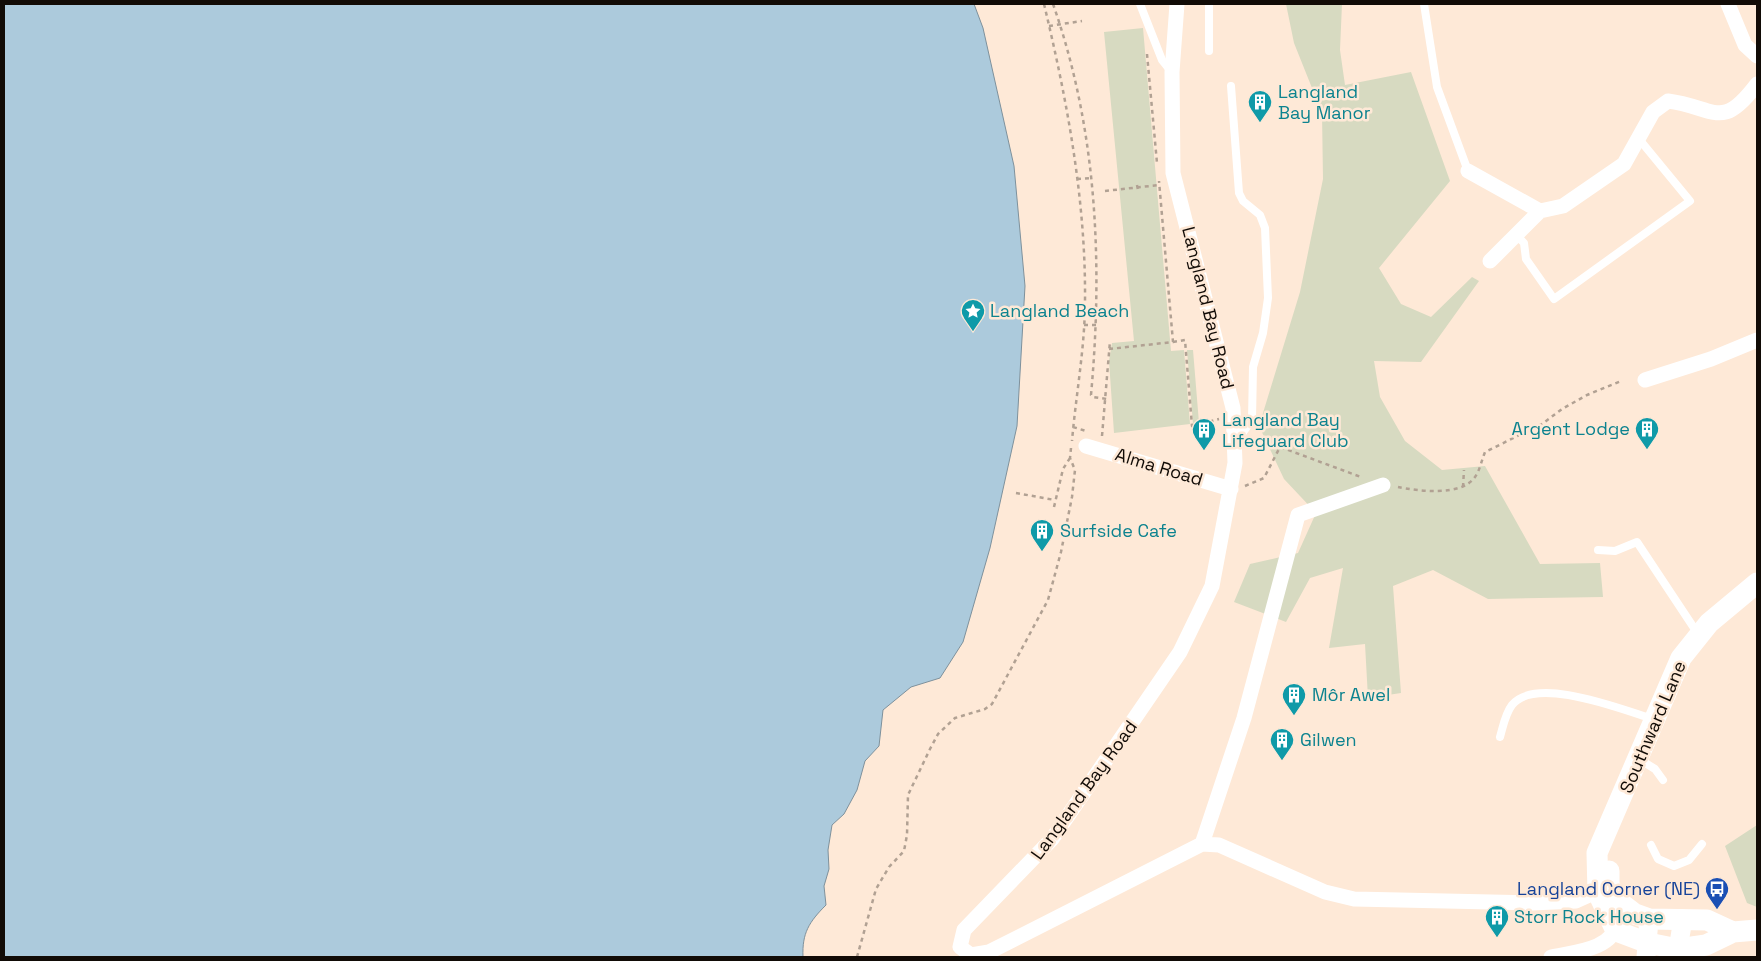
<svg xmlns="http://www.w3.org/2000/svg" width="1761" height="961" font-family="'Space Grotesk',sans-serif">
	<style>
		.green { fill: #d7dac1 }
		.water { fill: #accadc; stroke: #7e919c }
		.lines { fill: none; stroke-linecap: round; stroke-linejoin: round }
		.path { stroke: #b1a193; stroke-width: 2.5; stroke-dasharray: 4 4; stroke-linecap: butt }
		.service { stroke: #fff; stroke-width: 8 }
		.minor { stroke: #fff; stroke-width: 15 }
		.tertiary { stroke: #fff; stroke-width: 19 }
		.secondary { stroke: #fff; stroke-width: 21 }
		.labels { text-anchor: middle; stroke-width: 5; stroke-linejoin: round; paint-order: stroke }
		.culture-label { font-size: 18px; fill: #0d838f; stroke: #fee9d7; text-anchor: start }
		.street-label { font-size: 18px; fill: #110b06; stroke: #fee9d7 }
		.transit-label { font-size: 18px; fill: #164399; stroke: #fee9d7; text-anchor: end }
	</style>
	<rect width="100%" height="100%" fill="#fee9d7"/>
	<!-- green -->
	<path class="green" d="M 1286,4 L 1342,4 L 1340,50 L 1345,85 L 1411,72 L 1450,181 L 1379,268 L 1401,304 L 1431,317 L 1472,277 L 1479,281 L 1421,362 L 1374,361 L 1380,397 L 1405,441 L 1442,470 L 1485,466 L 1540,564 L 1600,563 L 1603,597 L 1488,599 L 1433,570 L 1393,586 L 1401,693 L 1368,698 L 1365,644 L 1329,648 L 1343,568 L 1310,578 L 1286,622 L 1234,602 L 1250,564 L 1298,553 L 1316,513 L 1284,479 L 1259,426 L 1300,292 L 1323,179 L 1322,113 L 1294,43 Z
		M 1143,28 L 1171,351 L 1184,350 L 1190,424 L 1114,433 L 1109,361 L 1112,343 L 1134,341 L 1104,32 Z
		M 1187,350 L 1193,350 L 1199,423 L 1193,424 Z
		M 1757,825 L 1757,907 L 1747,903 L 1725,846 Z"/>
	<!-- water -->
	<path class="water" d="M 4,4 L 974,4 L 983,28 L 1014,166 L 1025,286 L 1017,426 L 990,548 L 963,642 L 940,678 L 911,687 L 883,710 L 879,746 L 865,761 L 857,790 L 844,814 L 832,825 L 828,850 L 829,869 L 824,886 L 826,905 C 809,922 802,933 803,957 L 4,957 Z"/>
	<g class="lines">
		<!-- path -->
		<path class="path" d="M 1044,4 C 1067,100 1086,201 1085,301 C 1085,347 1076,394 1072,441
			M 1053,4 C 1097,129 1103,263 1091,395 L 1093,397 L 1107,399
			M 1049,26 L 1082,21
			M 1147,54 L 1157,163
			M 1077,179 L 1091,178
			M 1137,185 L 1138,190
			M 1105,191 L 1159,185
			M 1084,325 L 1096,325
			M 1173,342 L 1185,340 L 1192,426 L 1197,430 L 1208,422 L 1219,419
			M 1109,349 L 1173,342 L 1159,181
			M 1073,427 L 1086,431
			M 1102,436 L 1110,341
			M 1245,486 L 1264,478 L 1280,447 L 1361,477
			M 1398,487 C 1418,491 1461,497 1475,477 C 1480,470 1482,459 1485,452 L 1542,424 L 1562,409 L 1587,395 L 1621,381
			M 1463,487 L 1464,470
			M 1016,493 L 1055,500
			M 1054,507 L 1063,469 L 1070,458
			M 857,957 L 876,889 L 889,867 L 904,851 L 907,835 L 908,795 L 930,749 L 938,734 L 955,718 L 985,709 L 992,704 L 1048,600 L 1061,552 L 1072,497 L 1075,470 L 1070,458 L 1071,448"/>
		<!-- service -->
		<path class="service" d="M 1140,4 L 1162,60 L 1170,70
			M 1209,4 L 1209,51
			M 1424,4 L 1437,87 L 1468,171
			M 1231,86 L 1239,193 L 1243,201 L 1260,215 L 1265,228 L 1268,298 L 1263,333 L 1253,367 L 1252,420 L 1236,442
			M 1516,235 L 1524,243 L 1526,259 L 1554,299 L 1690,201 L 1639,139
			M 1598,550 L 1615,551 L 1637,542 L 1698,634
			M 1500,737 C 1503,727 1505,714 1512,705 C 1536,675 1623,710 1653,719
			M 1639,759 L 1655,769 L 1663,780
			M 1651,845 L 1658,859 L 1674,866 L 1689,860 L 1702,844"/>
		<!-- minor -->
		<path class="minor" d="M 1177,4 L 1172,72 L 1173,173 L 1233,408 L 1235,463 L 1212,586 L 1180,652 L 1052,839 L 964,930 L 960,947 L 971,955 L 989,952 L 1202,844 L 1219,845 L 1325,892 L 1354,899 L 1532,903 L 1576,901 L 1605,888
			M 1728,4 L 1745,45 L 1757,56
			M 1468,171 L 1540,211
			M 1490,261 L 1540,211 L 1563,206 L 1624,164 L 1653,112 L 1668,101 C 1715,107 1721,132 1757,84
			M 1645,380 L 1711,359 L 1757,340
			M 1086,446 L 1231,489
			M 1202,844 L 1244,718 L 1298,515 L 1383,485
			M 1551,957 C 1574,952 1613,950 1618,922"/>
		<!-- tertiary -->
		<path class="tertiary" d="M 1646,957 L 1649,919
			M 1673,957 L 1678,949 L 1683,919"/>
		<!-- secondary -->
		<path class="secondary" d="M 1757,583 L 1709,623 L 1681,658 L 1597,853 L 1598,893 L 1616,931 L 1648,943 L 1678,949 L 1706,945 L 1733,932 L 1757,930
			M 1609,871 L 1609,886 L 1622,904 L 1635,914 L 1649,919 L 1707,920 L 1733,932"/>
	</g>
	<!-- icons -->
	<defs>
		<g id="building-pin" transform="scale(1.25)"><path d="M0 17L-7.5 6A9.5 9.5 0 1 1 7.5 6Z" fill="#0f9aa8" stroke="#fee9d7"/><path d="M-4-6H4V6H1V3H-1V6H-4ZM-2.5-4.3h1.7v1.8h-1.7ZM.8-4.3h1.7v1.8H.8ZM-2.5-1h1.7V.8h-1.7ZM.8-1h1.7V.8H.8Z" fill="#fff"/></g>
		<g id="sight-pin" transform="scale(1.25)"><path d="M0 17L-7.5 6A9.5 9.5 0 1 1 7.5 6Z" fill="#0f9aa8" stroke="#fee9d7"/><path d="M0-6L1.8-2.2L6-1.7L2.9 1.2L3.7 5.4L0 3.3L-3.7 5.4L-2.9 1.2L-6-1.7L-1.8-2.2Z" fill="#fff"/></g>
		<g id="bus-pin" transform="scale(1.25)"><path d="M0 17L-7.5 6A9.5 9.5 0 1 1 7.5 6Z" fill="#1a4fb4" stroke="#fee9d7"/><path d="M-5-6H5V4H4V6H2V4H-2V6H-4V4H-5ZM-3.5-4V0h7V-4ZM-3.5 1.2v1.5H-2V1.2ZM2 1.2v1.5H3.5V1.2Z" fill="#fff"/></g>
	</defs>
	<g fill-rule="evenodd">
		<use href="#building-pin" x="1260" y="102"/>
		<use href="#sight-pin" x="973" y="311"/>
		<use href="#building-pin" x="1647" y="429"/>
		<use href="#building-pin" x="1204" y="430"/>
		<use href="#building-pin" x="1042" y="531"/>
		<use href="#building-pin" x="1294" y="695"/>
		<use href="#building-pin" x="1282" y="740"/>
		<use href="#bus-pin" x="1717" y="889"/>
		<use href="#building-pin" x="1497" y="917"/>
	</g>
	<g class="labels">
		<!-- culture labels -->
		<g class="culture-label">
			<text x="1278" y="98">Langland<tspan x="1278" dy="21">Bay Manor</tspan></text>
			<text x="990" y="317">Langland Beach</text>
			<text x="1222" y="426">Langland Bay<tspan x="1222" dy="21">Lifeguard Club</tspan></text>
			<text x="1630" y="435" text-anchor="end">Argent Lodge</text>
			<text x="1060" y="537">Surfside Cafe</text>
			<text x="1312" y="701">Môr Awel</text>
			<text x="1300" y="746">Gilwen</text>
			<text x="1514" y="923">Storr Rock House</text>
		</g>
		<!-- street labels -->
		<g class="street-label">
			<text transform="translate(1208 308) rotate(76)" y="6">Langland Bay Road</text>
			<text transform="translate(1159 467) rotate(17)" y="6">Alma Road</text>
			<text transform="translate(1653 727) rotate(-67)" y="6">Southward Lane</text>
			<text transform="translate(1084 790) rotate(-54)" y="6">Langland Bay Road</text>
		</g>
		<!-- transit labels -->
		<g class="transit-label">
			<text x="1700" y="895">Langland Corner (NE)</text>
		</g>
	</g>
	<!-- border -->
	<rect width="1761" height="961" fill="none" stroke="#110b06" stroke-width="10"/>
</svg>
